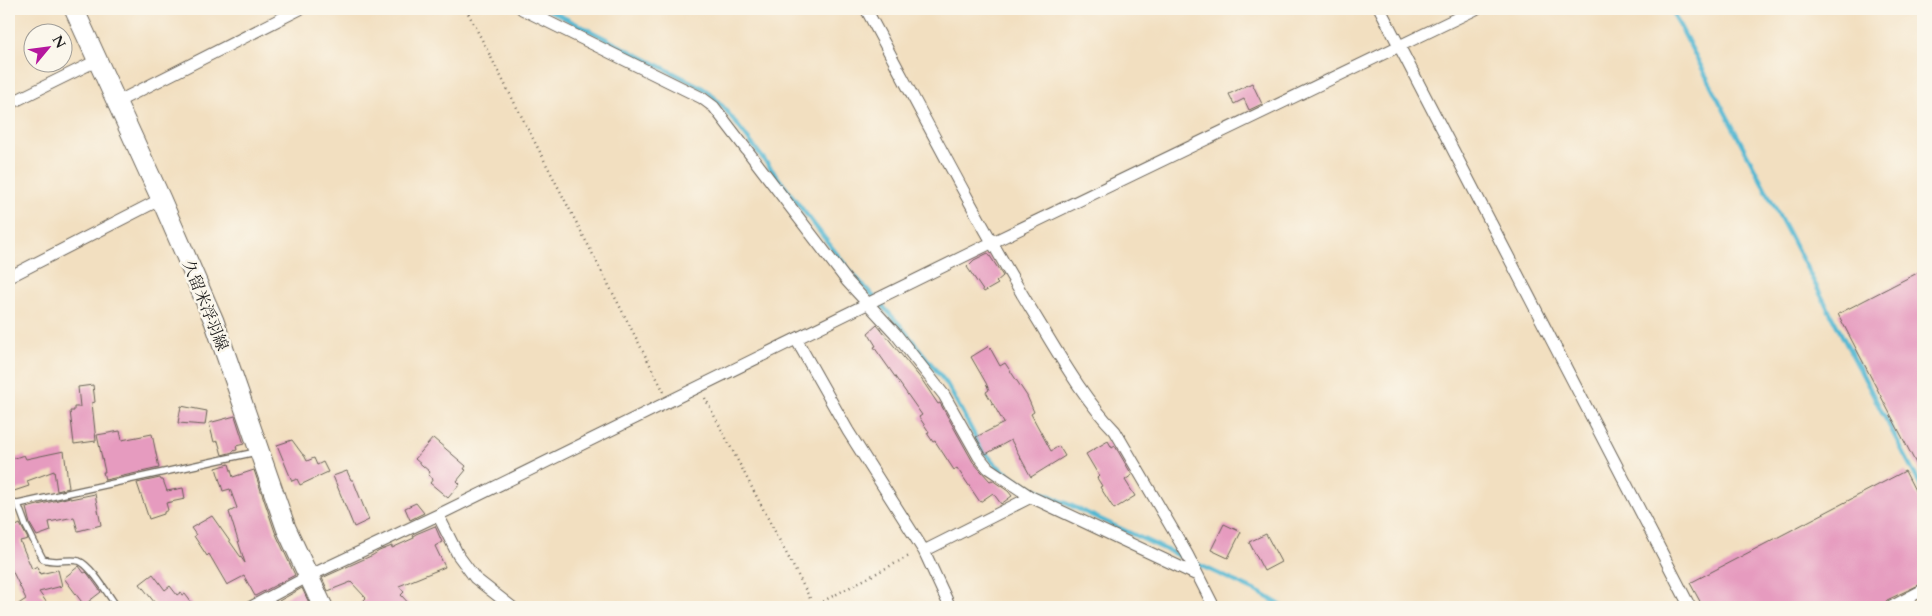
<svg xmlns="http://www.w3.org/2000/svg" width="1932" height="616" font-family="Cardo,'Noto Serif JP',serif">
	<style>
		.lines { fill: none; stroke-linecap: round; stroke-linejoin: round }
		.stream { stroke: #53b7d2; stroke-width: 4.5 }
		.building { fill: #e69bbf }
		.lane-casing { stroke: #676055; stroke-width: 8 }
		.street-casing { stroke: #676055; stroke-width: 13 }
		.primary-casing { stroke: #676055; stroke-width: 21 }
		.path { stroke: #676055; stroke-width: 2.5; stroke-dasharray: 1 4; stroke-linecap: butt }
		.lane { stroke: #fff; stroke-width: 5.5 }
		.street { stroke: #fff; stroke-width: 11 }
		.primary { stroke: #fff; stroke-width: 19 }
		.labels { text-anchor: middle; stroke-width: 5; stroke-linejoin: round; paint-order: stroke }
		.street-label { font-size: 16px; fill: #1c1c1c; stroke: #fbf7ec }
	</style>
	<rect width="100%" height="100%" fill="#fbf7ec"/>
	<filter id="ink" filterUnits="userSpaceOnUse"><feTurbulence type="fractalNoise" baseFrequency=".02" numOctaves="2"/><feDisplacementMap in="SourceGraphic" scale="10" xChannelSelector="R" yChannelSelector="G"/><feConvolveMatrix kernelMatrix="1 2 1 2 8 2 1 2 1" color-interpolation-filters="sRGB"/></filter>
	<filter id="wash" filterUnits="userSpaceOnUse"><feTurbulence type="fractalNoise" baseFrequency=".0096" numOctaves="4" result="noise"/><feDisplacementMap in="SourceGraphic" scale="20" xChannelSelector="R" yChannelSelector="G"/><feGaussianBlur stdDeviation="1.12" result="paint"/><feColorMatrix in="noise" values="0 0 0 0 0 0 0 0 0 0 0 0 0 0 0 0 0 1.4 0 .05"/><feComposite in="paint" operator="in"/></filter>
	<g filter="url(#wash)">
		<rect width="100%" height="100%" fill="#f2dfc0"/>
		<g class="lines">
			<!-- stream -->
			<path class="stream" d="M 547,9 L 701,87 L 711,94 L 725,109 L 850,271 L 900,325 L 947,384 L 982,449 L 995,464 L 1016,480 L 1186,559
				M 1671,9 L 1923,490
				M 1193,562 L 1260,593 L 1284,607"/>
		</g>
		<g id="blocks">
			<!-- building -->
			<path class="building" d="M 1252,83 L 1262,104 L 1249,110 L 1244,99 L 1234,104 L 1229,94 Z
				M 988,253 L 1003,276 L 996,282 L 998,284 L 984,292 L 967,267 L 974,260 Z
				M 1923,270 L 1923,477 L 1838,314 Z
				M 877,325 L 922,380 L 938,404 L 940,403 L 973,462 L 990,481 L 992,480 L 1008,491 L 1012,496 L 1001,504 L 993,493 L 980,502 L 957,468 L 954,470 L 935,441 L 933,442 L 927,433 L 929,432 L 919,417 L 922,415 L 874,347 L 876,346 L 868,333 Z
				M 989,346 L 1000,366 L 1005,363 L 1027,396 L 1034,412 L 1031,414 L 1051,451 L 1059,446 L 1065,456 L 1031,477 L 1011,440 L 986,454 L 976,437 L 1004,423 L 986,392 L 989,390 L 986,383 L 971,357 Z
				M 93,385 L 95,402 L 92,403 L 96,441 L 74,444 L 70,411 L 74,411 L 74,407 L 80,407 L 78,387 Z
				M 181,406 L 207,411 L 205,425 L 178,423 Z
				M 235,416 L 244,444 L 236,446 L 237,450 L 233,451 L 233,452 L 222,455 L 218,441 L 214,442 L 209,423 Z
				M 120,431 L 122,440 L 152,434 L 159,468 L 105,480 L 103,472 L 105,472 L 97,435 Z
				M 433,438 L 466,466 L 464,469 L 466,470 L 457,481 L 460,484 L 448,498 L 430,483 L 433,479 L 428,475 L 430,472 L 415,459 Z
				M 292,440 L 303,455 L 304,455 L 307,461 L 314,458 L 317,465 L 323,462 L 328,472 L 300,485 L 297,479 L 292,481 L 277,445 Z
				M 1108,441 L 1112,448 L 1115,446 L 1132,475 L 1125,480 L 1135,496 L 1114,509 L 1100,487 L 1102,486 L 1097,478 L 1099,476 L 1086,454 Z
				M 64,451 L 69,488 L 57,491 L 54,471 L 27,481 L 29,486 L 11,492 L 9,486 L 9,460 L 24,455 L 26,459 Z
				M 229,464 L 233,477 L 254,470 L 275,532 L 295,575 L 255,596 L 244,576 L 227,585 L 209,554 L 207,556 L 194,536 L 196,535 L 191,528 L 212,516 L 245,563 L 229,512 L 237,508 L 230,489 L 223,491 L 216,468 Z
				M 347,471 L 351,480 L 353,480 L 369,520 L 354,527 L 333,476 Z
				M 1905,471 L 1923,506 L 1923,583 L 1887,600 L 1884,607 L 1703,607 L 1690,583 Z
				M 160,478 L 161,480 L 163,480 L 167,491 L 183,488 L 185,499 L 166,503 L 168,510 L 164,512 L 164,514 L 149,519 L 137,483 Z
				M 95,494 L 101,525 L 78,531 L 74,517 L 49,522 L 51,531 L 37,536 L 30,524 L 26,508 L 70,497 L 70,499 Z
				M 416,503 L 424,513 L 410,520 L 405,508 Z
				M 9,515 L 14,527 L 20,524 L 28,539 L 20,541 L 32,569 L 37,566 L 40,574 L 58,570 L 62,586 L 39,592 L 50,607 L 14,607 L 26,599 L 9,564 Z
				M 1224,524 L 1241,532 L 1228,558 L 1211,550 Z
				M 435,526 L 442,542 L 435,546 L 445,567 L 399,586 L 404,592 L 401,595 L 412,607 L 357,607 L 366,598 L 351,582 L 328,591 L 322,578 L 373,555 L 379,551 L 392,546 L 392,548 L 414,538 L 413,536 L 416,534 Z
				M 1266,534 L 1281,562 L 1264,571 L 1249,542 Z
				M 79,566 L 84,573 L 86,572 L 88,574 L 101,592 L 84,605 L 64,578 Z
				M 153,574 L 165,590 L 170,586 L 177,595 L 181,592 L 183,595 L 185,594 L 195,607 L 158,607 L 140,584 Z
				M 302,588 L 311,607 L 282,607 L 279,601 Z"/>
		</g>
	</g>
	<g filter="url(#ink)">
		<use href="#blocks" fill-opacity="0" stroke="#676055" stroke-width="1"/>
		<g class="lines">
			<!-- lane casing -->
			<g class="lane-casing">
				<path id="lane" d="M 9,503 L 18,504
					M 117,607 C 109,596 91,565 79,561 C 68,558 57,564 43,559 L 26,526 L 18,504 L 256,452"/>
			</g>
			<!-- street casing -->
			<g class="street-casing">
				<path id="street" d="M 522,9 L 702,98 L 714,107 L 847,281 L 895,333 L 944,395 L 979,457 L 988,468 L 1031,497
					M 866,9 C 920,109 972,211 1031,309 C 1057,351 1081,396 1115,431 L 1187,554 L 1214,607
					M 1380,9 L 1690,607
					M 117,102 L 300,9
					M 9,104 L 98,60
					M 9,277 L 161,199
					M 796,339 L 848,431 L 924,551 L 950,607
					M 438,515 L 458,555 L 475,578 L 512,607
					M 924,551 L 1031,497 L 1197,575
					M 251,607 L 309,576 L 438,515 L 991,243 L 1476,9
					M 1891,607 L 1923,590"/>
			</g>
			<!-- primary casing -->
			<g class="primary-casing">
				<path id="primary" d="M 74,9 L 161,199 L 214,321 L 286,528 L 323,607"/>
			</g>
			<!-- path -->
			<path class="path" d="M 466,9 L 664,392
				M 705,398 L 814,606 L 911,555"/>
			<!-- lane -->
			<use href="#lane" class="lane"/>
			<!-- street -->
			<use href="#street" class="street"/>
			<!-- primary -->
			<use href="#primary" class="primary"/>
		</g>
	</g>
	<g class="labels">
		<!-- street labels -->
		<g class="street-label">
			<text transform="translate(206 305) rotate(68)" y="6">久留米浮羽線</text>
		</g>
	</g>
	<!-- margin -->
	<rect width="1932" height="616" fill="none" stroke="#fbf7ec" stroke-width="30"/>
	<!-- north arrow -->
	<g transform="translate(48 48) rotate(61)"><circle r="24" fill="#fbf7ec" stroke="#a29f99"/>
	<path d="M0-4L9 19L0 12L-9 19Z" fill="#b5179e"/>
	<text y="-8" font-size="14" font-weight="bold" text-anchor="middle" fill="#1c1c1c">N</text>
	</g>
</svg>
